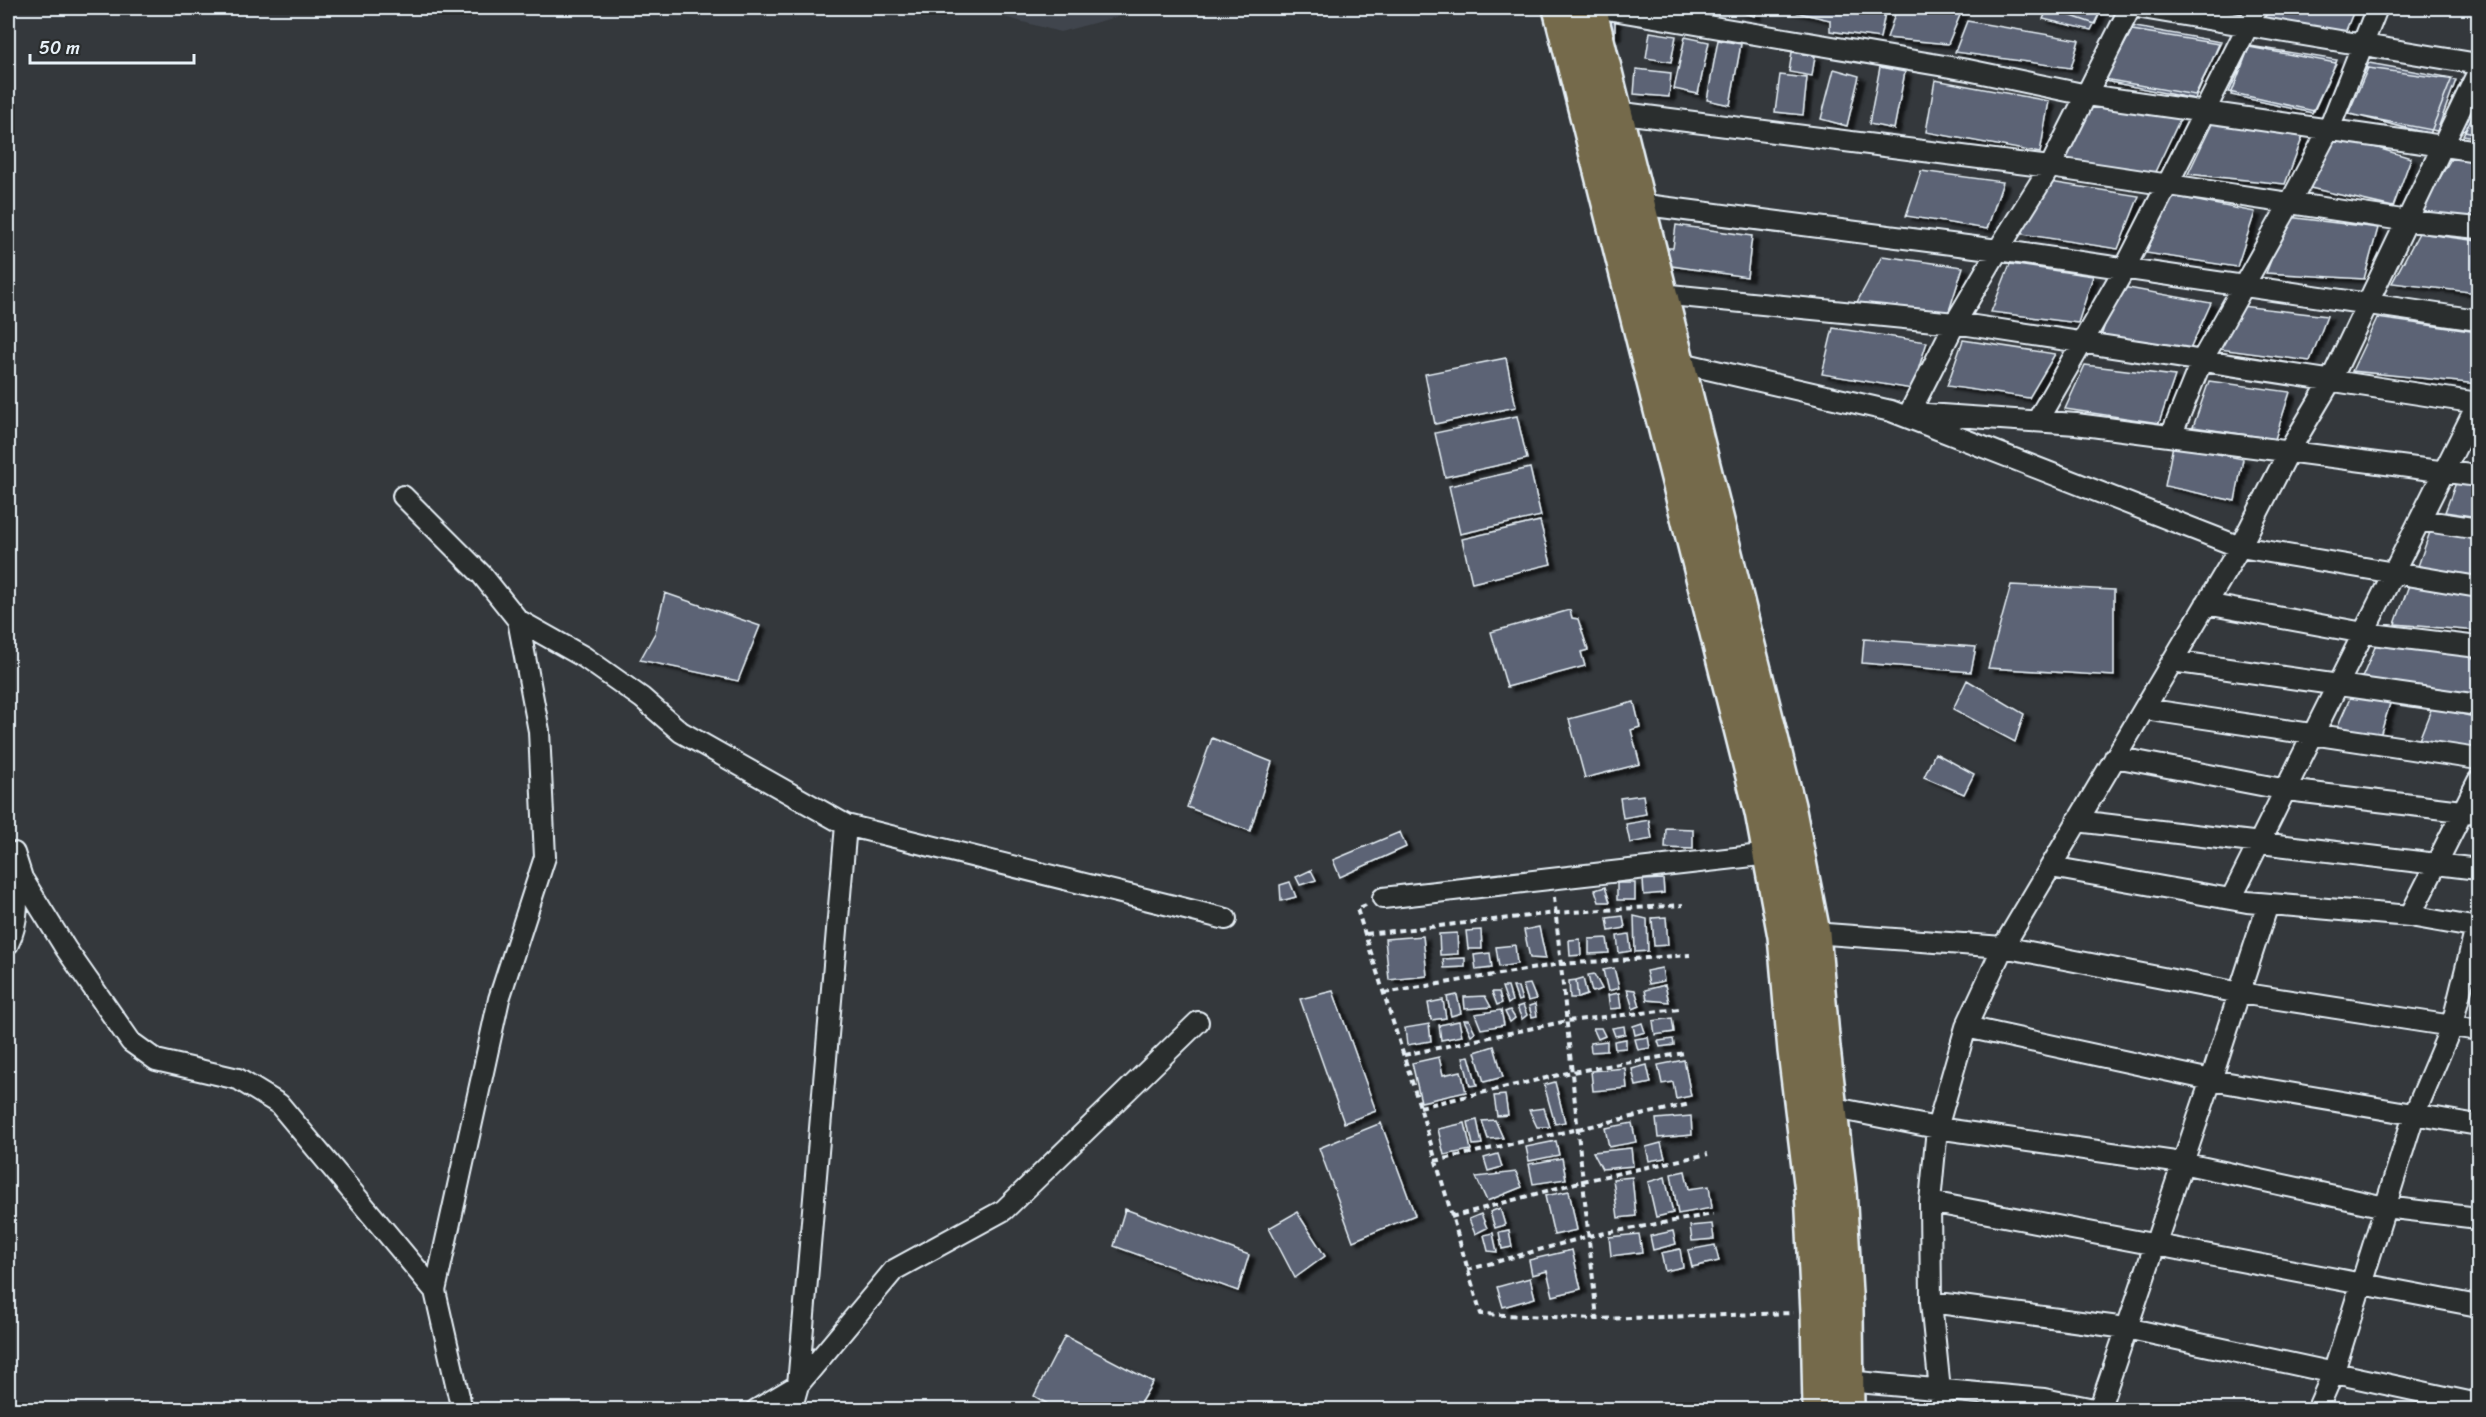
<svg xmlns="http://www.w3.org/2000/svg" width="2486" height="1417" font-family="Sriracha,sans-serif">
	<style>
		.built { fill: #40454d }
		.building { fill: #5b6475; stroke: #e8f1f8; stroke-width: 1.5; filter: url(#shadow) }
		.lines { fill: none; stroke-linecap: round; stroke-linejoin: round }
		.minor-casing { stroke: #e8f1f8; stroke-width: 24 }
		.trunk-casing { stroke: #e8f1f8; stroke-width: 38 }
		.path { stroke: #e8f1f8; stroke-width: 4; stroke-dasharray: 6 4.5; stroke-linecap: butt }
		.minor { stroke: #2a2d2e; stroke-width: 20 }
		.trunk { stroke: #746b4b; stroke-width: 33 }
	</style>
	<defs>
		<filter id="shadow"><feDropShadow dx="6" dy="4" stdDeviation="1.5" flood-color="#0009"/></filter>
	</defs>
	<rect width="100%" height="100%" fill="#34383c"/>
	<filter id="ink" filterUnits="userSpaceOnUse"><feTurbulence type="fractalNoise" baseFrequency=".0167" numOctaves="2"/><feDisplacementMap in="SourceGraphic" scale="12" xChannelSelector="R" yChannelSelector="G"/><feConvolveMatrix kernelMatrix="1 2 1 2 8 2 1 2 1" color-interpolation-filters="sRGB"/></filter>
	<g filter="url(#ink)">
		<!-- built -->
		<path class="built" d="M 971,8 L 1150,8 L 1060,32 Z"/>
		<!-- building -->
		<path class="building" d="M 1726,8 L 1757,8 L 1755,16 Z
			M 1778,8 L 1886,8 L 1880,38 L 1830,31 L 1830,20 Z
			M 1897,8 L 1938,8 L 1945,10 L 1946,8 L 1963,8 L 1948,44 L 1887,38 Z
			M 2048,8 L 2102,8 L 2095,24 Z
			M 2048,8 L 2102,8 L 2091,30 L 2043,19 Z
			M 2214,8 L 2237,8 L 2234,14 Z
			M 2267,8 L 2355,8 L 2342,40 L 2261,23 Z
			M 1615,17 L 1615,36 L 1605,36 L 1605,19 Z
			M 1967,21 L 2079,40 L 2071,68 L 1955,52 Z
			M 2130,26 L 2221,42 L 2195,95 L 2104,79 Z
			M 2132,30 L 2219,44 L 2195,99 L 2105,81 Z
			M 1650,32 L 1676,36 L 1671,62 L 1646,58 Z
			M 1685,37 L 1709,42 L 1698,94 L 1674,89 Z
			M 1718,40 L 1741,44 L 1730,105 L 1707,100 Z
			M 2250,46 L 2337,60 L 2314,111 L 2229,92 Z
			M 2249,47 L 2336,63 L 2312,113 L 2231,95 Z
			M 1792,52 L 1815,56 L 1812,76 L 1789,72 Z
			M 2369,63 L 2452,78 L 2430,134 L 2343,112 Z
			M 1880,67 L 1905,72 L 1894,129 L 1869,124 Z
			M 2368,68 L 2456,80 L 2437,131 L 2348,114 Z
			M 1636,69 L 1671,73 L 1669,97 L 1634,94 Z
			M 1834,69 L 1859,76 L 1847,126 L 1821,119 Z
			M 1780,75 L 1807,78 L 1803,115 L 1775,112 Z
			M 1935,80 L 2049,101 L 2040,153 L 1926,132 Z
			M 2478,97 L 2478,134 L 2461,130 Z
			M 2092,100 L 2180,119 L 2154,174 L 2064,159 Z
			M 2478,105 L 2478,138 L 2463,135 Z
			M 2214,120 L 2303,136 L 2285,184 L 2188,174 Z
			M 2334,135 L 2411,158 L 2393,207 L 2306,187 Z
			M 2452,157 L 2478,161 L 2478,220 L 2421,211 Z
			M 1921,171 L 2003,182 L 1987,229 L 1906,216 Z
			M 2044,181 L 2139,196 L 2118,249 L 2022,234 Z
			M 2172,196 L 2255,212 L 2237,267 L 2146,253 Z
			M 2288,217 L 2378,228 L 2364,279 L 2266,273 Z
			M 1676,225 L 1752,236 L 1747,277 L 1665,265 L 1667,248 L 1673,248 Z
			M 2419,233 L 2478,241 L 2478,293 L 2392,283 Z
			M 1882,256 L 1963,267 L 1948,314 L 1856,304 Z
			M 2010,264 L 2093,276 L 2078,323 L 1991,312 Z
			M 2117,286 L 2211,303 L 2186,358 L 2099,343 Z
			M 2241,306 L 2327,316 L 2310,361 L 2219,349 Z
			M 2377,318 L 2478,332 L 2478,384 L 2352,371 Z
			M 1833,328 L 1927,342 L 1912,389 L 1822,374 Z
			M 1963,340 L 2055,354 L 2029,398 L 1947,386 Z
			M 1506,358 L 1516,407 L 1435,424 L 1425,374 Z
			M 2085,365 L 2175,376 L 2159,423 L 2065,409 Z
			M 2209,381 L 2290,392 L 2275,439 L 2193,427 Z
			M 1517,416 L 1527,459 L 1445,477 L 1435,433 Z
			M 2173,445 L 2243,459 L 2235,501 L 2165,486 Z
			M 1530,468 L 1541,516 L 1460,534 L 1449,486 Z
			M 2457,480 L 2478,482 L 2478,517 L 2445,512 Z
			M 1540,521 L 1551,564 L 1472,583 L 1462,539 Z
			M 2430,532 L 2478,539 L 2478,576 L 2417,569 Z
			M 2011,585 L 2114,590 L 2114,676 L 1988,668 Z
			M 2409,585 L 2478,595 L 2478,631 L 2395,624 Z
			M 665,593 L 760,626 L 738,681 L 640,660 L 655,633 Z
			M 1570,610 L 1572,618 L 1578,619 L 1588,650 L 1581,652 L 1585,666 L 1507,687 L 1491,632 Z
			M 1864,639 L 1976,647 L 1971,672 L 1862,663 Z
			M 2378,640 L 2478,653 L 2478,694 L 2362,678 Z
			M 1967,680 L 2024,714 L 2015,742 L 1953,709 Z
			M 2354,689 L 2392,697 L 2378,742 L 2335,732 Z
			M 1634,702 L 1640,727 L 1631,730 L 1640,764 L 1585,778 L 1569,719 Z
			M 2432,707 L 2478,718 L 2478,740 L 2471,753 L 2417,745 Z
			M 1212,738 L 1272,762 L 1250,831 L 1187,807 Z
			M 1935,753 L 1974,774 L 1964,794 L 1924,777 Z
			M 1643,795 L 1646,814 L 1623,818 L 1620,798 Z
			M 1649,820 L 1652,839 L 1630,843 L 1626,824 Z
			M 1666,828 L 1693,829 L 1693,849 L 1665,848 Z
			M 1400,832 L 1406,847 L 1340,877 L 1333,860 Z
			M 1311,870 L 1316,880 L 1300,885 L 1296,877 Z
			M 1663,879 L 1664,893 L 1644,895 L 1643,880 Z
			M 1290,882 L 1296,897 L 1281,901 L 1280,885 Z
			M 1617,883 L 1635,883 L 1635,900 L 1617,900 Z
			M 1605,887 L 1610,902 L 1599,902 L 1595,890 Z
			M 1623,916 L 1625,928 L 1609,931 L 1607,918 Z
			M 1634,916 L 1647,919 L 1648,951 L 1635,952 Z
			M 1666,917 L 1668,945 L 1654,946 L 1652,918 Z
			M 1539,927 L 1546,959 L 1530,958 L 1524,930 Z
			M 1481,930 L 1482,949 L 1468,949 L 1466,931 Z
			M 1457,933 L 1458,954 L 1440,955 L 1439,934 Z
			M 1629,934 L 1631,951 L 1619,953 L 1617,936 Z
			M 1423,936 L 1427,976 L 1389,980 L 1385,939 Z
			M 1607,938 L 1609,953 L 1589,954 L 1589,939 Z
			M 1580,939 L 1581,955 L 1570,956 L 1569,940 Z
			M 1515,945 L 1517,964 L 1499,967 L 1496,947 Z
			M 1490,953 L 1492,968 L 1476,970 L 1474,955 Z
			M 1465,958 L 1465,967 L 1444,968 L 1443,959 Z
			M 1614,968 L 1619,988 L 1608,991 L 1603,970 Z
			M 1662,968 L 1664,981 L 1649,984 L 1646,971 Z
			M 1594,974 L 1602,989 L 1592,992 L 1588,975 Z
			M 1583,978 L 1587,995 L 1578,998 L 1576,980 Z
			M 1576,980 L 1578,998 L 1570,998 L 1569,981 Z
			M 1530,984 L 1536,999 L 1528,1001 L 1523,985 Z
			M 1665,985 L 1669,1002 L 1647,1000 L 1645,990 Z
			M 1502,987 L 1508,987 L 1512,1001 L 1508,1004 Z
			M 1513,987 L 1518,987 L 1522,1000 L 1518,1001 Z
			M 1627,989 L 1635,990 L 1640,1006 L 1633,1009 Z
			M 1333,991 L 1376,1111 L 1344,1123 L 1300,999 Z
			M 1492,992 L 1499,992 L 1502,1003 L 1497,1005 Z
			M 1619,993 L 1621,1008 L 1610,1009 L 1608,995 Z
			M 1457,995 L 1461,1013 L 1451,1016 L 1447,997 Z
			M 1485,996 L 1491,1007 L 1465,1009 L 1464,997 Z
			M 1443,1000 L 1446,1018 L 1431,1020 L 1428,1003 Z
			M 1535,1004 L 1537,1016 L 1532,1017 L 1529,1006 Z
			M 1523,1005 L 1527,1015 L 1522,1019 L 1517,1007 Z
			M 1501,1010 L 1504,1025 L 1481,1029 L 1475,1014 Z
			M 1510,1010 L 1515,1018 L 1510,1022 L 1505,1012 Z
			M 1672,1018 L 1674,1032 L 1655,1035 L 1653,1021 Z
			M 1464,1020 L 1469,1020 L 1475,1032 L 1471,1035 Z
			M 1459,1021 L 1462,1036 L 1441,1040 L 1439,1025 Z
			M 1642,1023 L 1645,1032 L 1635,1035 L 1633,1026 Z
			M 1429,1024 L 1431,1041 L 1407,1045 L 1405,1028 Z
			M 1624,1026 L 1625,1034 L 1615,1036 L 1612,1028 Z
			M 1593,1028 L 1601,1028 L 1605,1036 L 1598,1039 Z
			M 1648,1037 L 1650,1048 L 1638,1050 L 1635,1039 Z
			M 1626,1039 L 1626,1048 L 1615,1049 L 1614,1041 Z
			M 1673,1039 L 1674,1045 L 1660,1047 L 1658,1041 Z
			M 1607,1041 L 1607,1051 L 1591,1052 L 1590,1043 Z
			M 1494,1046 L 1503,1077 L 1484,1082 L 1475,1052 Z
			M 1469,1056 L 1477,1085 L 1470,1086 L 1463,1057 Z
			M 1439,1057 L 1443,1075 L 1461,1071 L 1466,1092 L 1421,1102 L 1412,1063 Z
			M 1684,1060 L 1691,1096 L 1676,1099 L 1673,1082 L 1662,1084 L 1658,1065 Z
			M 1647,1065 L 1651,1083 L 1636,1086 L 1632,1069 Z
			M 1625,1068 L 1627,1088 L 1593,1091 L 1591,1071 Z
			M 1555,1082 L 1565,1122 L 1555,1124 L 1544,1085 Z
			M 1505,1095 L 1508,1115 L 1497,1116 L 1494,1096 Z
			M 1544,1108 L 1550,1127 L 1537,1127 L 1529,1110 Z
			M 1691,1116 L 1692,1135 L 1658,1138 L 1656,1119 Z
			M 1477,1120 L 1482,1144 L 1473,1145 L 1468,1122 Z
			M 1495,1120 L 1503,1138 L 1488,1139 L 1482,1121 Z
			M 1381,1123 L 1415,1215 L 1353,1241 L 1319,1148 Z
			M 1465,1123 L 1471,1150 L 1444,1155 L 1438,1129 Z
			M 1632,1123 L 1636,1142 L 1609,1147 L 1605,1128 Z
			M 1556,1141 L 1559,1155 L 1529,1161 L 1526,1147 Z
			M 1661,1143 L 1665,1158 L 1649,1161 L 1646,1147 Z
			M 1631,1148 L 1633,1166 L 1602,1169 L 1593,1152 Z
			M 1498,1154 L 1502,1167 L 1488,1171 L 1484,1158 Z
			M 1562,1158 L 1566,1179 L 1533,1184 L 1529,1164 Z
			M 1685,1171 L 1689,1189 L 1709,1186 L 1712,1208 L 1678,1214 L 1671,1174 Z
			M 1516,1172 L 1522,1187 L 1487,1201 L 1476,1177 Z
			M 1632,1177 L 1636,1216 L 1618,1218 L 1613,1179 Z
			M 1665,1177 L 1673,1213 L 1656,1217 L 1648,1182 Z
			M 1569,1191 L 1577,1230 L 1554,1235 L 1545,1196 Z
			M 1500,1208 L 1505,1225 L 1495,1228 L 1490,1212 Z
			M 1125,1209 L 1249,1255 L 1238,1291 L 1114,1246 Z
			M 1297,1212 L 1325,1256 L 1295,1278 L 1269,1228 Z
			M 1481,1214 L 1487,1228 L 1475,1234 L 1469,1219 Z
			M 1712,1224 L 1714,1239 L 1692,1241 L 1690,1226 Z
			M 1509,1230 L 1512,1247 L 1502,1249 L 1499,1232 Z
			M 1673,1231 L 1676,1244 L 1653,1250 L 1650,1236 Z
			M 1493,1233 L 1497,1252 L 1488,1251 L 1484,1235 Z
			M 1639,1234 L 1642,1252 L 1611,1256 L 1609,1237 Z
			M 1715,1245 L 1719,1261 L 1692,1267 L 1688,1250 Z
			M 1680,1249 L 1683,1267 L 1665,1271 L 1661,1253 Z
			M 1572,1250 L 1581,1289 L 1553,1296 L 1547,1271 L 1532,1275 L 1529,1260 Z
			M 1530,1278 L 1535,1298 L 1503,1307 L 1497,1287 Z
			M 1065,1336 L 1153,1382 L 1136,1410 L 1058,1410 L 1034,1396 Z"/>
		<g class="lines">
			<!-- minor casing -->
			<g class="minor-casing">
				<path id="minor" d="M 1601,8 L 1968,70 L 2087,95 L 2478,151
					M 2142,8 L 2478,64
					M 1615,112 L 2050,167 L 2409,221 L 2478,228
					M 1638,204 L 1998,250 L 2478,320
					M 1660,294 L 1955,323 L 2478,403
					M 1677,362 L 1891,411 L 2240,547 L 2478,587
					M 1910,412 L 1955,323 L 1998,250 L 2050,167 L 2130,8
					M 1912,413 L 2076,424 L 2478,476
					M 2037,421 L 2125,268 L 2257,8
					M 2171,436 L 2201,362 L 2290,203 L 2329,129 L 2377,8
					M 403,496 L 482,575 L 518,620 L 584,657 L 642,698 L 681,732 L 846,825 L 1226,919
					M 2420,520 L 2478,529
					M 2206,604 L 2364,633 L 2478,647
					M 2172,661 L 2478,705
					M 2144,709 L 2478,759
					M 2115,757 L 2287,790 L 2478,813
					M 2077,821 L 2478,869
					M 14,853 L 22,878 L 66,949 L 131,1042 L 156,1060 L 238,1079 L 279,1104 L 435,1291 L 462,1410
					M 2051,867 L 2247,902 L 2410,916 L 2478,928
					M 1383,898 L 1770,854
					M 2231,899 L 2478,403
					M 2410,916 L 2478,781
					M 1813,933 L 2003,947 L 2240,993 L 2478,1030
					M 8,944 C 19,922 18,895 15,870
					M 1966,1027 L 2211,1080 L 2478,1125
					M 1830,1107 L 1937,1128 L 2182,1163 L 2385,1207 L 2478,1218
					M 1930,1202 L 2478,1306
					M 435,1291 L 499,999 L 545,857 L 539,731 L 518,620
					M 1931,1302 L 2126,1328 L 2478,1404
					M 1847,1381 L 2044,1399 L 2099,1410
					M 756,1410 L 798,1385 L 894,1270 L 1004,1210 L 1198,1022
					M 791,1410 L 798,1385 L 846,825
					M 1942,1410 L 1931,1302 L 1930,1202 L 1937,1128 L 1966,1027 L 2003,947 L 2240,547 L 2289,451 L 2330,382 L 2478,72
					M 2099,1410 L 2211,1080 L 2268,904
					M 2317,1410 L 2334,1371 L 2414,1115 L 2452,1025 L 2476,928"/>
			</g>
			<!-- trunk casing -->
			<g class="trunk-casing">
				<path id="trunk" d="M 1560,8 L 1762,812 L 1785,936 L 1795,1051 L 1812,1191 L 1818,1312 L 1820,1410
					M 1589,8 L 1788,806 L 1813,933 L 1823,1048 L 1839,1189 L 1846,1311 L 1847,1410"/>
			</g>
			<!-- path -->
			<path class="path" d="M 1554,897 L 1597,1319
				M 1366,905 L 1357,909 L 1420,1107 L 1481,1314 L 1597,1319 L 1793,1313
				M 1366,934 L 1556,913 L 1683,905
				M 1384,993 L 1561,964 L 1690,955
				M 1404,1055 L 1567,1021 L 1679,1009
				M 1420,1107 L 1572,1072 L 1685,1053
				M 1435,1161 L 1690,1104
				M 1451,1217 L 1583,1181 L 1708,1154
				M 1467,1270 L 1589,1236 L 1713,1214"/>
			<!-- minor -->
			<use href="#minor" class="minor"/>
			<!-- trunk -->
			<use href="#trunk" class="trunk"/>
		</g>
	</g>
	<!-- margin -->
	<rect width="2486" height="1417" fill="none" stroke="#2a2d2e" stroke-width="30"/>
	<rect x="15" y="15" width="2456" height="1387" fill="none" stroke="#e8f1f8" stroke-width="2" filter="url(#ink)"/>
	<!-- scale -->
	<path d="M30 54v9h164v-9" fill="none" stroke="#e8f1f8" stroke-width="3"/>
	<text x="39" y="54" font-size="18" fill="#e8f1f8" stroke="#2a2d2e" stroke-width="4.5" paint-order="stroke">50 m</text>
</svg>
